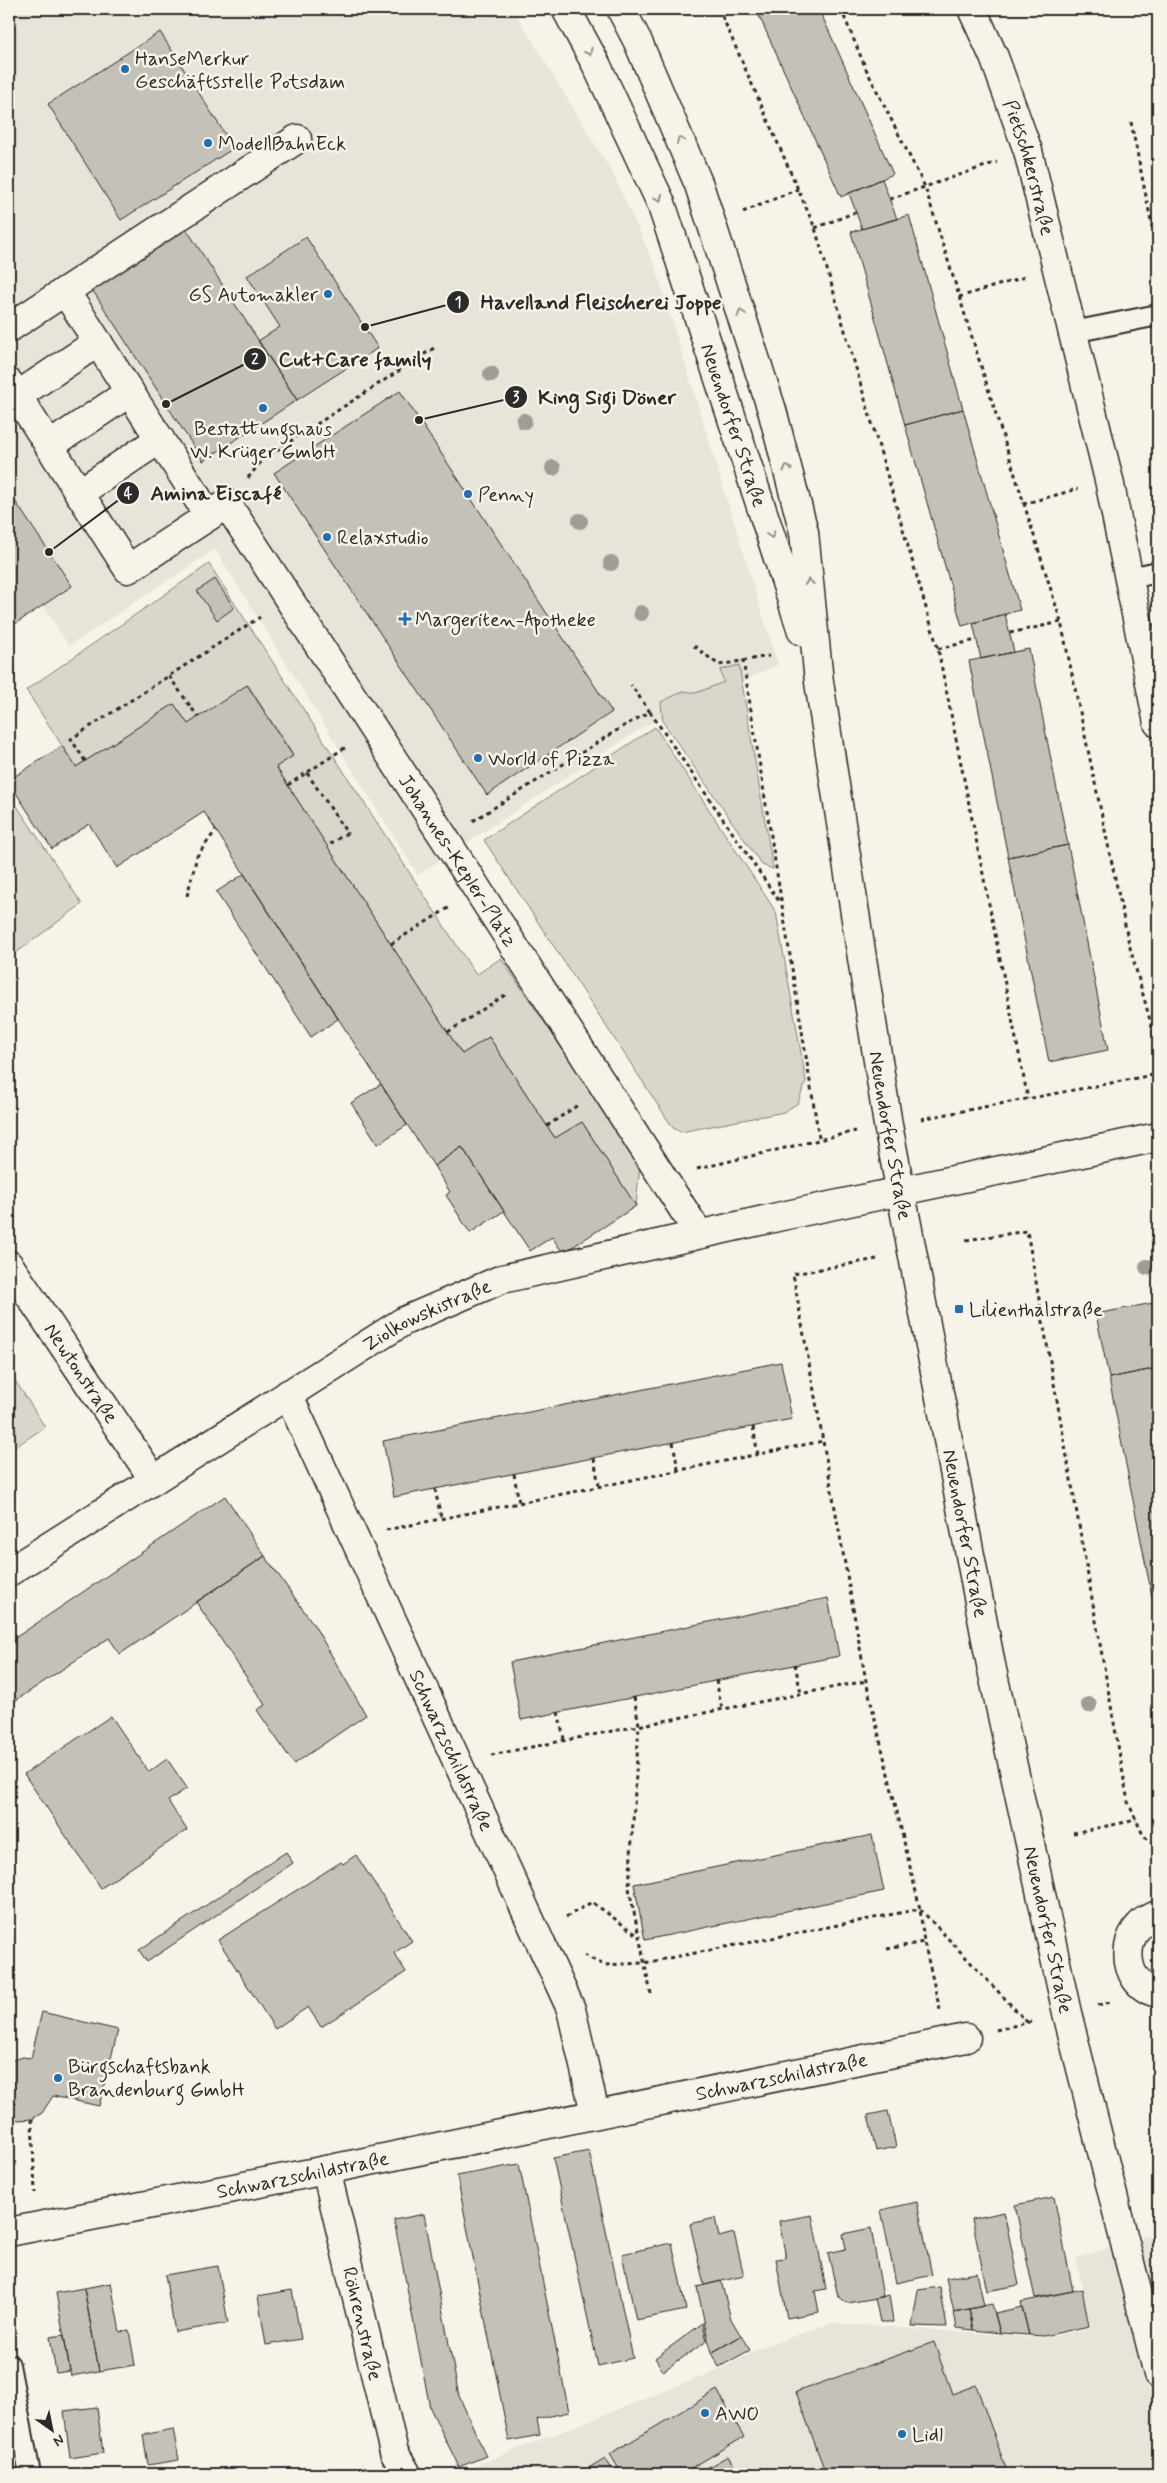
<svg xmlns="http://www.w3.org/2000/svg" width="1167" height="2483" font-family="Mynerve,sans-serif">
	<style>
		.built { fill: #e8e4da }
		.green { fill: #dad6cc; stroke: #82807c }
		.building { fill: #c4c1b9; stroke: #2b2b2b }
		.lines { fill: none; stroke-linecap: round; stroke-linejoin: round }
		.service-casing { stroke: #2b2b2b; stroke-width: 24 }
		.pedestrian-casing { stroke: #2b2b2b; stroke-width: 31 }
		.minor-casing { stroke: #2b2b2b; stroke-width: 31 }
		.tertiary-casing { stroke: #2b2b2b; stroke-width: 31 }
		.path { stroke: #2b2b2b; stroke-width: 3; stroke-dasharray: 4 4; stroke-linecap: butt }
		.service { stroke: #f7f3e8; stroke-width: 20 }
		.pedestrian { stroke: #f7f3e8; stroke-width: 28 }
		.minor { stroke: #f7f3e8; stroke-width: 28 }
		.tertiary { stroke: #f7f3e8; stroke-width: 28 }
		.tree { fill: #9f9d96 }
		.oneway { stroke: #918f8a }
		.poi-dot { fill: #1f6fb2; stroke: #f7f3e8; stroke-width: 2 }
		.labels { text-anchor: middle; stroke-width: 5; stroke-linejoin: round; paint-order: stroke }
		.poi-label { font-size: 20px; fill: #2b2b2b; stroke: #f7f3e8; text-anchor: start }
		.street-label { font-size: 20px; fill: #2b2b2b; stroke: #f7f3e8 }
		.leader { fill: none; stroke: #2b2b2b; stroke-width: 2 }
		.callout-dot { fill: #2b2b2b; stroke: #f7f3e8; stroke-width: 2 }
		.mark-label { font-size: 15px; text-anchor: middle; font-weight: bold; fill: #fff }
		.callout-label { font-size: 21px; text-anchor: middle; font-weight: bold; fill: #2b2b2b; stroke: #f7f3e8; stroke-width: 5; stroke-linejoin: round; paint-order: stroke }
	</style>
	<rect width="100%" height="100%" fill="#f7f3e8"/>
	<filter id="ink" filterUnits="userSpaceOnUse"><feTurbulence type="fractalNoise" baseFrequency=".02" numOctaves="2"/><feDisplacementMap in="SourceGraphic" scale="10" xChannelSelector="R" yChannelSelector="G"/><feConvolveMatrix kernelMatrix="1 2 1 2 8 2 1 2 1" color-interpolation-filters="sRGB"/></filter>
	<g filter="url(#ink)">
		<!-- built -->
		<path class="built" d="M 9,9 L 513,9 L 613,174 L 655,266 L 778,665 L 645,726 L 418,875 L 215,549 L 69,646 L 9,552 Z
			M 1158,2233 L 1158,2474 L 463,2474 L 461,2471 L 718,2370 L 762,2347 L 832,2323 L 1044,2338 L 1091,2328 L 1076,2258 Z"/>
		<!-- green -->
		<path class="green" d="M 209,564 L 476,975 L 501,958 L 640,1164 L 636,1206 L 582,1122 L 555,1138 L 489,1037 L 462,1054 L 276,767 L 293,755 L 248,685 L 188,724 L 174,704 L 76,767 L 26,690 Z
			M 739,665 L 773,869 L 762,865 L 663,722 L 661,702 L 684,691 L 696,693 L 724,682 L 720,670 Z
			M 655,727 L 776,912 L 806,1081 L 798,1103 L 784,1112 L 681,1132 L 673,1128 L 484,840 Z
			M 9,794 L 82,904 L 9,958 Z
			M 9,1371 L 45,1427 L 9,1451 Z"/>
		<!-- building -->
		<path class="building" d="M 756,9 L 819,9 L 893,174 L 841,197 Z
			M 160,32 L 234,148 L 121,220 L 48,104 Z
			M 882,179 L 897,219 L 862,229 L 849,193 Z
			M 909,215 L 963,409 L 905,425 L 851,232 Z
			M 185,227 L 297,400 L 203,461 L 91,288 Z
			M 306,237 L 378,348 L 297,400 L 258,341 L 280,327 L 247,276 Z
			M 400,391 L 612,712 L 487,795 L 274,473 Z
			M 963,409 L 1020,610 L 962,626 L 905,425 Z
			M 9,492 L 72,586 L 9,628 Z
			M 215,579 L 234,608 L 217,620 L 197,591 Z
			M 1005,614 L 1014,652 L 981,659 L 973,623 Z
			M 1029,649 L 1068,845 L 1008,857 L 969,661 Z
			M 247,685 L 293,756 L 276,767 L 462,1054 L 489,1037 L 555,1138 L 582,1122 L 636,1206 L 563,1253 L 552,1237 L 530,1251 L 462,1147 L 434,1166 L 204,812 L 117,868 L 89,824 L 52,849 L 9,782 L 9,780 L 62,746 L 76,767 L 174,704 L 188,724 Z
			M 1068,845 L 1108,1050 L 1049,1062 L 1008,857 Z
			M 244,874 L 338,1019 L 311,1037 L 216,892 Z
			M 381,1084 L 407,1125 L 378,1144 L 351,1103 Z
			M 462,1147 L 504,1211 L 470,1233 L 446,1195 L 450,1192 L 434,1166 Z
			M 1158,1302 L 1158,1368 L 1109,1378 L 1096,1314 Z
			M 781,1362 L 792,1419 L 394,1497 L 383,1441 Z
			M 1158,1368 L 1158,1627 L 1109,1378 Z
			M 225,1496 L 265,1556 L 120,1654 L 109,1638 L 9,1705 L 9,1642 Z
			M 265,1556 L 314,1625 L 366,1715 L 294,1764 L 257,1710 L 265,1705 L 196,1602 Z
			M 828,1598 L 839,1656 L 521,1720 L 510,1662 Z
			M 111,1716 L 149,1772 L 167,1759 L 187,1788 L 168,1801 L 187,1830 L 101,1888 L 24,1774 Z
			M 872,1835 L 884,1891 L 645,1940 L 634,1884 Z
			M 286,1852 L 293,1863 L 147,1962 L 139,1950 Z
			M 356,1855 L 412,1941 L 394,1953 L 406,1972 L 321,2027 L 308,2007 L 275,2029 L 218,1940 L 341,1862 L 343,1864 Z
			M 42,2012 L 118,2030 L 99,2106 L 53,2096 L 42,2113 L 32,2119 L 19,2120 L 9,2117 L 9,2061 L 23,2057 L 31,2058 Z
			M 888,2111 L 896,2147 L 876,2151 L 868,2115 Z
			M 589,2151 L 633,2358 L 598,2366 L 553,2158 Z
			M 519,2164 L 569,2412 L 537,2419 L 540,2435 L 509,2441 L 457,2176 Z
			M 1054,2197 L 1073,2291 L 1035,2298 L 1015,2205 Z
			M 917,2202 L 932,2275 L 896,2283 L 881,2210 Z
			M 1004,2212 L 1019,2285 L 987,2291 L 972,2219 Z
			M 424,2214 L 459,2396 L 486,2456 L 459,2467 L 430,2408 L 394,2220 Z
			M 812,2215 L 826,2289 L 815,2291 L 819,2312 L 787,2318 L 776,2259 L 786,2258 L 779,2221 Z
			M 715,2218 L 719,2237 L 734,2233 L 744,2276 L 704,2285 L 690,2224 Z
			M 871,2228 L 883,2297 L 847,2303 L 838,2296 L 828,2253 L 846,2249 L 843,2234 Z
			M 672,2243 L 686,2310 L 636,2320 L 622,2254 Z
			M 218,2266 L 228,2323 L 175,2332 L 165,2275 Z
			M 977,2273 L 984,2306 L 954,2312 L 946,2278 Z
			M 721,2281 L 731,2319 L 741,2336 L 711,2353 L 697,2287 Z
			M 111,2283 L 120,2332 L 129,2330 L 135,2365 L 99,2371 L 84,2288 Z
			M 940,2287 L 947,2327 L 912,2326 L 918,2290 Z
			M 84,2288 L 99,2371 L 71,2376 L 56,2293 Z
			M 1082,2289 L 1089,2326 L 1044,2336 L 1029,2335 L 1021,2302 Z
			M 292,2290 L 301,2339 L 266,2345 L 258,2296 Z
			M 889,2295 L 893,2322 L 880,2322 L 875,2298 Z
			M 992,2304 L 1000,2333 L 973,2330 L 969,2309 Z
			M 1022,2307 L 1029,2335 L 1000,2333 L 995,2313 Z
			M 969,2309 L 973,2330 L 957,2328 L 954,2312 Z
			M 703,2323 L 707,2341 L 663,2371 L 655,2358 Z
			M 64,2335 L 70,2371 L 56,2373 L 50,2337 Z
			M 741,2336 L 750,2350 L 719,2367 L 711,2353 Z
			M 934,2342 L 952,2394 L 976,2385 L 1008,2474 L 826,2474 L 796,2392 Z
			M 717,2390 L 744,2437 L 681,2474 L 622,2474 L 610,2454 Z
			M 97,2407 L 103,2453 L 70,2458 L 64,2411 Z
			M 173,2429 L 179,2460 L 148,2465 L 143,2435 Z
			M 728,2456 L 739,2474 L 696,2474 Z
			M 605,2458 L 615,2474 L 579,2474 Z"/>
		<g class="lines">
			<!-- service casing -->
			<g class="service-casing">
				<path id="service" d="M 1073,332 L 1158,315
					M 1130,578 L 1158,572
					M 9,2365 L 30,2474"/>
			</g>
			<!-- pedestrian casing -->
			<g class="pedestrian-casing">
				<g id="pedestrian">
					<path d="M 65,291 L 209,516"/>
					<path d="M 9,328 L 297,139"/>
					<path id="s1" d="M 9,383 L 128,569 L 227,504 L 445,839 L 699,1234"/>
					<path d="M 17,396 L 98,342"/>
					<path d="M 49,446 L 130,392"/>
					<path d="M 79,493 L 160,439"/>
				</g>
			</g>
			<!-- minor casing -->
			<g class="minor-casing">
				<g id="minor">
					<path id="s2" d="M 972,9 L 994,57 L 1028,151 L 1109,480 L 1158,723"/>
					<path id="s3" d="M 9,1265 L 154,1480"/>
					<path id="s4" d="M 288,1394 L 571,2009 L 595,2113"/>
					<path id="s5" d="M 9,1572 L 404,1321 L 502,1279 L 782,1216 L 1158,1137"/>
					<path d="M 1158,1915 C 1119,1924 1118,1985 1158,1993"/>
					<path id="s6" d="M 326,2170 L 394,2452 L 407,2474"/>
					<path id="s7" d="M 9,2232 L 326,2170 L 966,2038"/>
				</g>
			</g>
			<!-- tertiary casing -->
			<g class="tertiary-casing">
				<g id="tertiary">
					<path id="s8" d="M 566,9 L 596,64 L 661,203 L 802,631"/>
					<path id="s9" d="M 621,9 L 638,42 L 699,185 L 772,410 L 804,532 L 819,682 L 888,1125 L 991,1665 L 1067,2013 L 1158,2374"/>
				</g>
			</g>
			<!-- path -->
			<path class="path" d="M 719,9 L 815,228 L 938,649 L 1028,1099
				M 841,9 L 866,69 L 925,187 L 1061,622 L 1129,944 L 1158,1049
				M 9,13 L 15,9
				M 1131,122 L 1158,256
				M 890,199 L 997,162
				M 743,212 L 798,189
				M 815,228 L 856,212
				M 959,297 L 1025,277
				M 248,478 L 263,459 L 437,346
				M 1023,504 L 1078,489
				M 1010,633 L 1061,622
				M 694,646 L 719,665 L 769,656
				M 938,649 L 976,640
				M 743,660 L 819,1138
				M 169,676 L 198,717
				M 650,712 L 779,901
				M 85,761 L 71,739 L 260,617
				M 307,773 L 347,833 L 327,846
				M 288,785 L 346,747
				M 473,821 L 627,724 L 650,712 L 631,685
				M 187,896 L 197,856 L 216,830
				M 391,944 L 450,907
				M 448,1032 L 505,995
				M 921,1119 L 1158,1074
				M 547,1126 L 578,1105
				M 697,1169 L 856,1131
				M 966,1240 L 1027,1231 L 1128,1802 L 1143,1835 L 1158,1849
				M 877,1259 L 793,1274 L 866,1681 L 920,1909 L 924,1942 L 940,2010
				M 753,1427 L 758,1455
				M 673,1442 L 678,1470
				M 594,1458 L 599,1486
				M 514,1474 L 519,1503
				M 435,1489 L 441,1518
				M 386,1530 L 823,1441
				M 795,1664 L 801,1694
				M 716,1680 L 722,1709
				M 634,1697 L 639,1725 L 629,1888 L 651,1994
				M 558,1712 L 564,1739
				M 491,1755 L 866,1681
				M 1073,1833 L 1136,1820
				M 566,1917 L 592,1902 L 637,1935
				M 887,1949 L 924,1942
				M 584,1955 L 604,1965 L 644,1963 L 920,1909 L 1027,2022
				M 1098,2005 L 1111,2002
				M 996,2030 L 1034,2021
				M 32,2119 L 35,2193"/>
			<!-- service -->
			<use href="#service" class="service"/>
			<!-- pedestrian -->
			<use href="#pedestrian" class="pedestrian"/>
			<!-- minor -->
			<use href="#minor" class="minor"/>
			<!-- tertiary -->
			<use href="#tertiary" class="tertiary"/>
		</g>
		<!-- trees -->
		<g class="tree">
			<circle cx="491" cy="374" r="8"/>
			<circle cx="524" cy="421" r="8"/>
			<circle cx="553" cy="468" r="8"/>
			<circle cx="580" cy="521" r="8"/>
			<circle cx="611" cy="563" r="8"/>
			<circle cx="641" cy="613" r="8"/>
			<circle cx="1147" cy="1267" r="8"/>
			<circle cx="1089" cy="1705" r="8"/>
		</g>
		<!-- one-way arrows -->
		<defs><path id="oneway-chevron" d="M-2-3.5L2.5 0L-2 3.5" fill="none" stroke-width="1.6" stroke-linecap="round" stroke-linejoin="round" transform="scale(1.25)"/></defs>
		<g class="oneway">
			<use href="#oneway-chevron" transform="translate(589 52) rotate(61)"/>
			<use href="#oneway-chevron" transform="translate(680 140) rotate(-113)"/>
			<use href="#oneway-chevron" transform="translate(659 198) rotate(66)"/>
			<use href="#oneway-chevron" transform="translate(741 313) rotate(-108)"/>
			<use href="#oneway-chevron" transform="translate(787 468) rotate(-104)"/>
			<use href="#oneway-chevron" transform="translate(771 535) rotate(72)"/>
			<use href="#oneway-chevron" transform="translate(809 582) rotate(-96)"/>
		</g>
	</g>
	<!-- markers -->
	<g class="poi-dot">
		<circle cx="125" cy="69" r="5"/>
		<circle cx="208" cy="143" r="5"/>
		<circle cx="328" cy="294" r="5"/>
		<circle cx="263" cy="408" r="5"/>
		<circle cx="468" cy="494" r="5"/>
		<circle cx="327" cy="537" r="5"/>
		<path d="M402.5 611.5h5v5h5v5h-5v5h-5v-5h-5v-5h5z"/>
		<circle cx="478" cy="758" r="5"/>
		<rect x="954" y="1304" width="10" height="10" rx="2.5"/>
		<circle cx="58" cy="2078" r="5"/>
		<circle cx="705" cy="2413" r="5"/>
		<circle cx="902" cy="2434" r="5"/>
	</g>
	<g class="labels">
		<!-- poi labels -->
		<g class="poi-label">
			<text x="135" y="65">HanseMerkur<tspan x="135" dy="23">Geschäftsstelle Potsdam</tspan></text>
			<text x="218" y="150">ModellBahnEck</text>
			<text x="318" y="301" text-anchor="end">GS Automakler</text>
			<text x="263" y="435" text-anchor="middle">Bestattungshaus<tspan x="263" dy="23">W. Krüger GmbH</tspan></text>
			<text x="478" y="501">Penny</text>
			<text x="337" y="544">Relaxstudio</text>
			<text x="415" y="626">Margeriten-Apotheke</text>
			<text x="488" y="765">World of Pizza</text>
			<text x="969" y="1316">Lilienthalstraße</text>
			<text x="68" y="2073">Bürgschaftsbank<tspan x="68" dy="23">Brandenburg GmbH</tspan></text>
			<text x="715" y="2420">AWO</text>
			<text x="912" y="2441">Lidl</text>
		</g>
		<!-- street labels -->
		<g class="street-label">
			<text dy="7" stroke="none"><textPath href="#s2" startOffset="169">Pietschkerstraße</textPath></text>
			<text dy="7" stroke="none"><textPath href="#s8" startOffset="450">Neuendorfer Straße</textPath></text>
			<text dy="7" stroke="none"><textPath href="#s1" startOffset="764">Johannes-Kepler-Platz</textPath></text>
			<text dy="7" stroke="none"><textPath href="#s9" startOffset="1165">Neuendorfer Straße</textPath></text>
			<text dy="7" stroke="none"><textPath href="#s5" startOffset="491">Ziolkowskistraße</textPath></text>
			<text dy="7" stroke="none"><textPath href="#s3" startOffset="130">Newtonstraße</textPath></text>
			<text dy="7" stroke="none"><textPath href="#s9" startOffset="1570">Neuendorfer Straße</textPath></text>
			<text dy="7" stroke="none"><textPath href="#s4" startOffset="392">Schwarzschildstraße</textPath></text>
			<text dy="7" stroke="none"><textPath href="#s9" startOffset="1975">Neuendorfer Straße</textPath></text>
			<text dy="7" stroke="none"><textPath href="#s7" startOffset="788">Schwarzschildstraße</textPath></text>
			<text dy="7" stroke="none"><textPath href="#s7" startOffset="299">Schwarzschildstraße</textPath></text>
			<text dy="7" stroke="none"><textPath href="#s6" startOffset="158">Röhrenstraße</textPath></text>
		</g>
	</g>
	<!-- callouts -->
	<path class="leader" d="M365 327L458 302M166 404L255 359M419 420L516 397M49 552L128 493"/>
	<g class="callout-dot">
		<circle cx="365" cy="327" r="5"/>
		<circle cx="166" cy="404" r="5"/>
		<circle cx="419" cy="420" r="5"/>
		<circle cx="49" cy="552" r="5"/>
		<circle cx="458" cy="302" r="12"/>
		<circle cx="255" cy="359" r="12"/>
		<circle cx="516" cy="397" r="12"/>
		<circle cx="128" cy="493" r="12"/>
	</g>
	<g class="mark-label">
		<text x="458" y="307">1</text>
		<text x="255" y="364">2</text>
		<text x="516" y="402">3</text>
		<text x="128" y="498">4</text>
	</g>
	<g class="callout-label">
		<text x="601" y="309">Havelland Fleischerei Joppe</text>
		<text x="355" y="366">Cut+Care family</text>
		<text x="607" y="404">King Sigi Döner</text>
		<text x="216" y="500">Amina Eiscafé</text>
	</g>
	<!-- margin -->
	<rect width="1167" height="2483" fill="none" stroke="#f7f3e8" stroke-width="30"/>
	<rect x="15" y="15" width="1137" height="2453" fill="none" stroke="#2b2b2b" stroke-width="2" filter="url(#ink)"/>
	<!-- north arrow -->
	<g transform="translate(52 2430) rotate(147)" stroke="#f7f3e8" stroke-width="4" paint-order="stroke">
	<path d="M0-4L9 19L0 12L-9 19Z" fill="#2b2b2b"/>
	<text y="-8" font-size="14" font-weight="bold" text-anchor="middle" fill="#2b2b2b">N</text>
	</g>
</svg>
